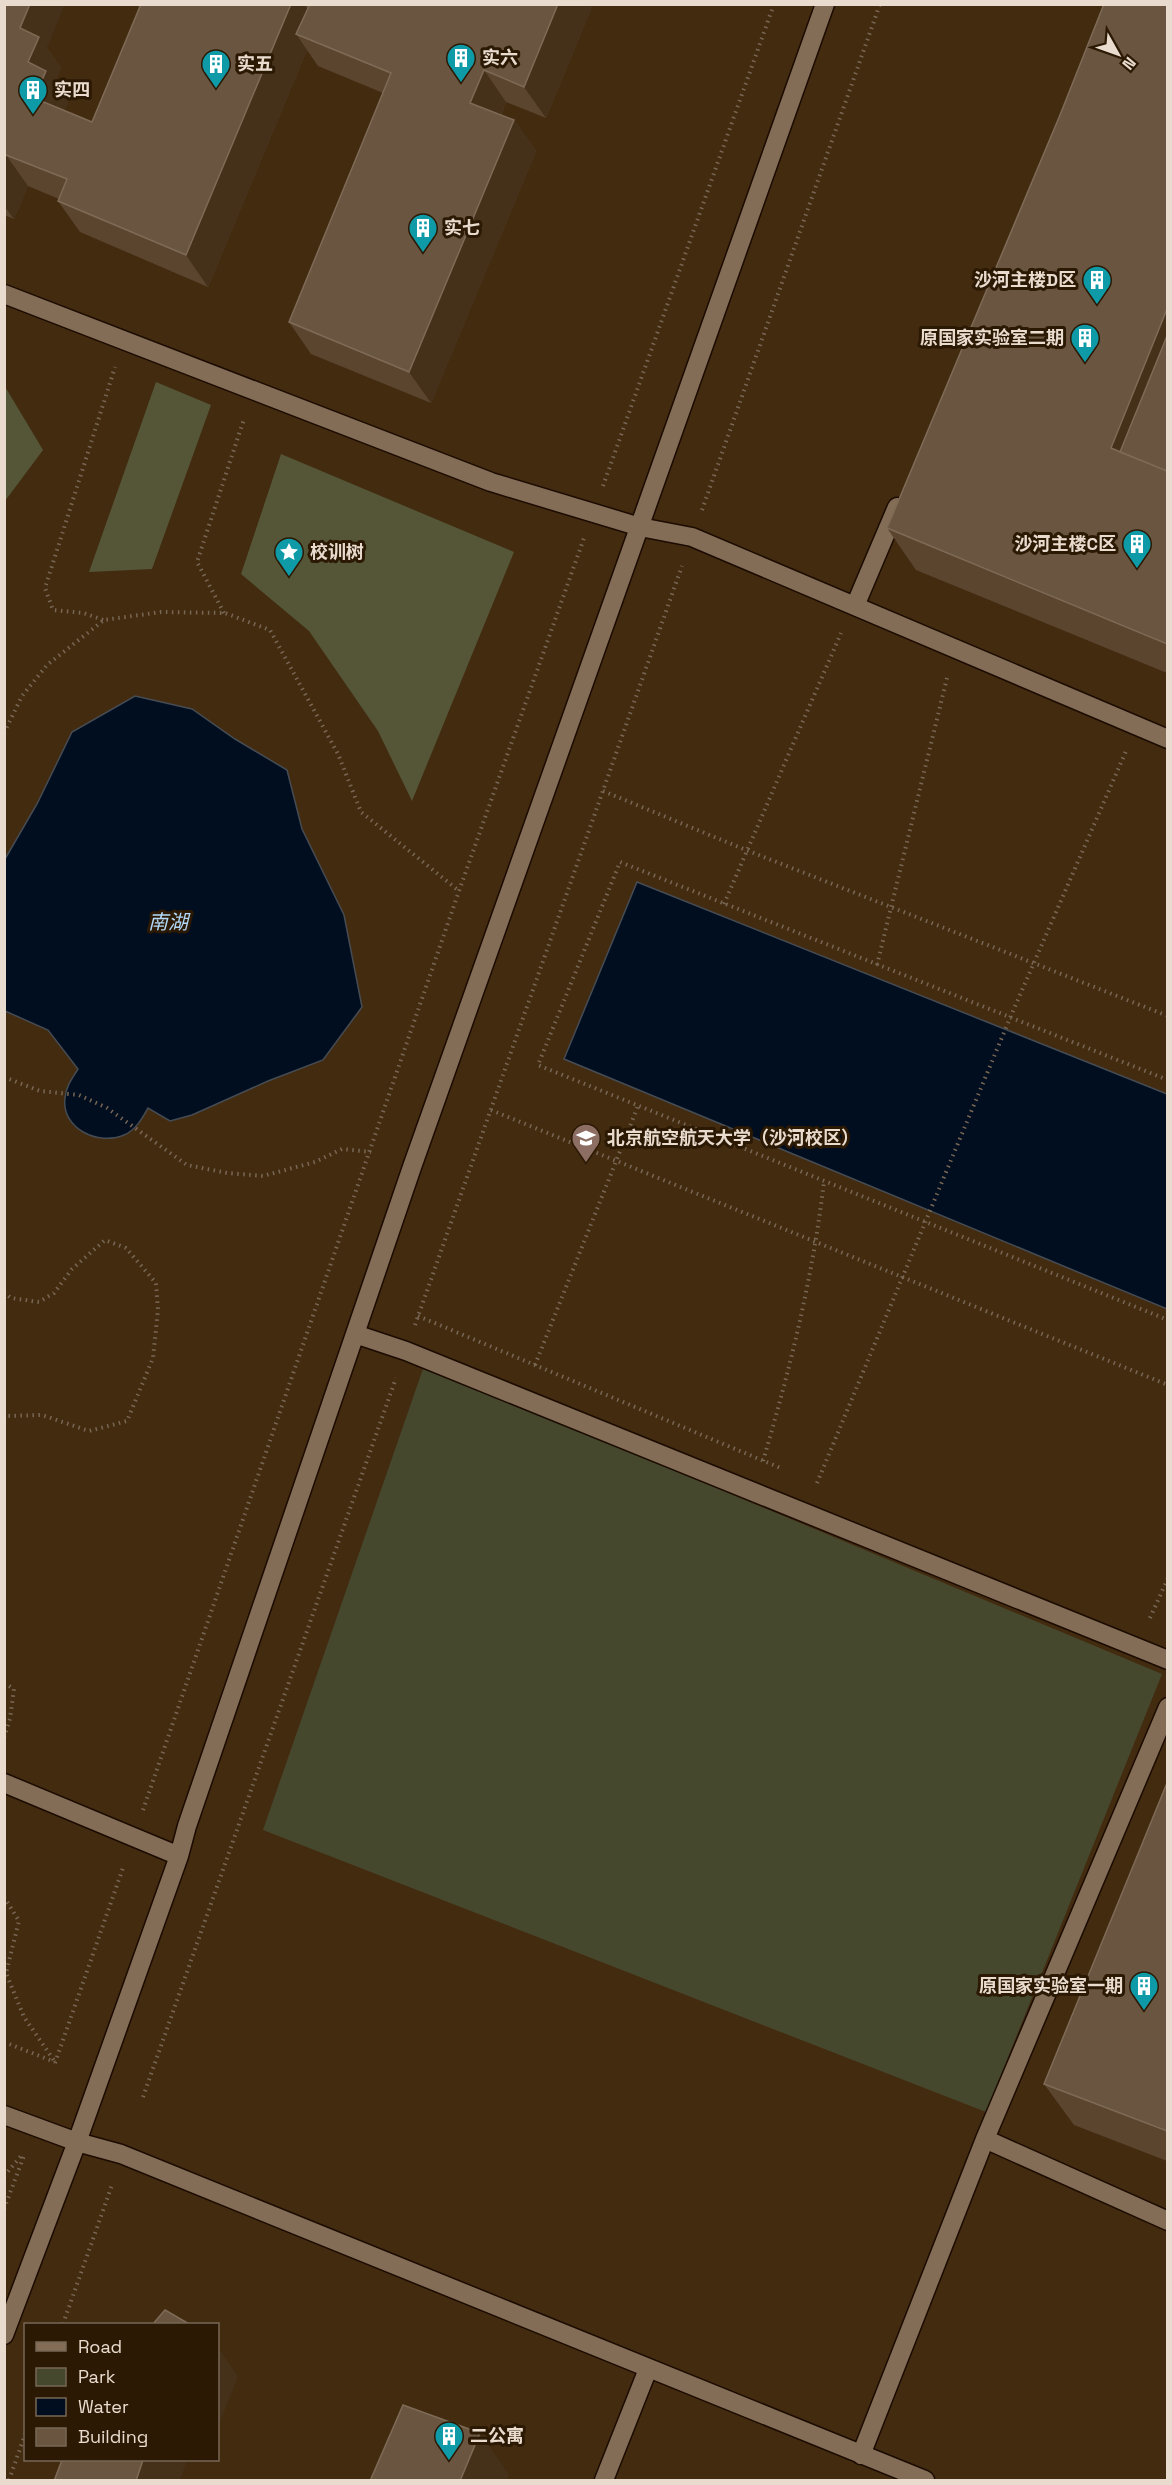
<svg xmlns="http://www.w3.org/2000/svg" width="1172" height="2485" font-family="'Space Grotesk','Noto Sans SC',sans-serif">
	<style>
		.built { fill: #432b10; fill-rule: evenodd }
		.green { fill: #46482e }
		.forest { fill: #545637 }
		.water { fill: #000e1f; stroke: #464c54; stroke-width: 1.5 }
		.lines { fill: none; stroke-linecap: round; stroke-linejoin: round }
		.minor-casing { stroke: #1c0b00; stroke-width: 21 }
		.path { stroke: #786755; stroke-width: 4; stroke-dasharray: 1.5 4.5; stroke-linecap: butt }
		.minor { stroke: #836d56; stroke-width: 18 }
		.wall { fill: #5b452f }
		.shaded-wall { fill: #45301a }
		.building { fill: #6a5640; stroke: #7e6b57; stroke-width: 1.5 }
		.labels { text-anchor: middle; stroke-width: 6; stroke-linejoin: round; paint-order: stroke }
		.poi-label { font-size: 18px; font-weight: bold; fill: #e9dccf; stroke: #2b1904; text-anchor: start }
		.water-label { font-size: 20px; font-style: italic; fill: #b1d8f8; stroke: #2b1904 }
	</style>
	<rect width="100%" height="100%" fill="#35220d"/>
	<!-- built -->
	<path class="built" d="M 5,5 L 1167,5 L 1167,2480 L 5,2480 ZM 26,2324 L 218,2324 L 218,2460 L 26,2460 Z"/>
	<!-- green -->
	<path class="green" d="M 424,1366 L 1162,1674 L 986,2112 L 263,1830 Z"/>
	<!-- forest -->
	<path class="forest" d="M 156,382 L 211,405 L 152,569 L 89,572 Z
		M 4,385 L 43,450 L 5,501 L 4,501 Z
		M 281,454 L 514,552 L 412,801 L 378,731 L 309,631 L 241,574 Z"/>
	<!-- water -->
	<path class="water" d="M 135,696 L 192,709 L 235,739 L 287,770 L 302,829 L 344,915 L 362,1007 L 323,1060 L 268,1081 L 192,1115 L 170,1121 L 148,1108 C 143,1117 136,1130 124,1135 C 99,1146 61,1129 65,1098 C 66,1086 72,1079 78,1069 L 48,1030 L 5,1011 L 5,859 L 37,804 L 72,732 Z
		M 637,882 L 1167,1094 L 1167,1309 L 564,1059 Z"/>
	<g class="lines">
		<!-- minor casing -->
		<g class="minor-casing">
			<path id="minor" d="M 4,294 L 491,482 L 640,527 L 692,537 L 1168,739
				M 855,606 L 897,507
				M 355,1334 L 406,1351 L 1168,1660
				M 4,1783 L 179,1856
				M 4,2115 L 77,2142 L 121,2154 L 925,2480
				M 985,2139 L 1168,2221
				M 4,2335 L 77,2142 L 179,1856 L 187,1826 L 412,1167 L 825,4
				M 861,2455 L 985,2139 L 1168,1707
				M 604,2480 L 648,2369"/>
		</g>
		<!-- path -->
		<path class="path" d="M 603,486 L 774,4
			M 702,510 L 880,4
			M 224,613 L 197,562 L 244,419
			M 103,620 L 84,613 L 53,610 L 45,588 L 115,367
			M 4,733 L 22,696 L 47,665 L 104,620 L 161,612 L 225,613 L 270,630 L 338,754 L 361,812 L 459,891
			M 603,791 L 746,850 L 1168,1016
			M 724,904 L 841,633
			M 877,965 L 947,678
			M 4,1077 L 40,1091 L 79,1095 L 107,1108 L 187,1165 L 227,1173 L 263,1176 L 315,1162 L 342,1149 L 371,1152
			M 1168,1080 L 620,862 L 538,1065 L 1168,1320
			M 491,1110 L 1168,1385
			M 4,1292 L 11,1298 L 39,1302 L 54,1293 L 72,1269 L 105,1240 L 126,1248 L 156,1283 L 158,1310 L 153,1358 L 127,1421 L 89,1431 L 42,1415 L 5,1416 L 4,1418
			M 418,1316 L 783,1469
			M 415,1325 L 682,566
			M 535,1365 L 638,1106
			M 763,1461 C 790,1369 813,1277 824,1181
			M 817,1483 L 1010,1018 L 1126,751
			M 1150,1618 L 1168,1578
			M 4,1683 L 14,1689 L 10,1719 L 4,1738
			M 143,1810 L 459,891 L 584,538
			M 4,1897 L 19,1921 L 6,1973 L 24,2017 L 55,2062
			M 4,2042 L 55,2062
			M 55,2063 L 124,1865
			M 143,2097 L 396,1378
			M 4,2176 L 22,2155
			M 4,2209 L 25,2153
			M 63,2324 L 112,2185
			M 9,2480 L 26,2432"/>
		<!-- minor -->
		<use href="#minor" class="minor"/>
	</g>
	<!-- wall -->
	<path class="wall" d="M 4,4 L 47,48 L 61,68 L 54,84 L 68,103 L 64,111 L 92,122 L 141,4 L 593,4 L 546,118 L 506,102 L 501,115 L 514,120 L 536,151 L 431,403 L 311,354 L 289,322 L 383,93 L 318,66 L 307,50 L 208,287 L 80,232 L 58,201 L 59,199 L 28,186 L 14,219 L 4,215 Z
		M 1167,4 L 1167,673 L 916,570 L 887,528 L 1060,115 Z
		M 1167,1783 L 1167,2161 L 1074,2125 L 1044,2084 Z"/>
	<!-- shaded-wall -->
	<path class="shaded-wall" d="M 30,4 L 65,4 L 47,48 L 61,68 L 54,84 L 68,103 L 56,130 L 34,98 L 28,62 L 20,28 Z
		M 291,4 L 304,4 L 318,24 L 296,34 L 307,50 L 208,287 L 186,255 Z
		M 558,4 L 593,4 L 546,118 L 524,87 Z
		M 484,70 L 506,102 L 492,135 L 470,103 Z
		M 514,120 L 536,151 L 431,403 L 409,372 Z
		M 6,155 L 28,186 L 14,219 L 4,206 L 4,158 Z
		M 1167,309 L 1167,422 L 1148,470 L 1111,448 Z
		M 218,2347 L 238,2377 L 219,2424 L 218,2422 Z
		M 480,2433 L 509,2475 L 506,2481 L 460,2481 Z
		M 143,2460 L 187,2460 L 180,2481 L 136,2481 Z"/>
	<!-- building -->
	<path class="building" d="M 4,4 L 30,4 L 20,28 L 39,37 L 28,62 L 46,71 L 34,98 L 92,122 L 141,4 L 291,4 L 186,255 L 58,201 L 67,179 L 6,155 L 4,158 Z
		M 310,4 L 558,4 L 524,87 L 484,70 L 470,103 L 514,120 L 409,372 L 289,322 L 391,73 L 296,34 Z
		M 1104,4 L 1167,4 L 1167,309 L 1111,448 L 1167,471 L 1167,644 L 887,528 L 1060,115 Z
		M 1167,336 L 1167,471 L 1120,452 Z
		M 1167,1783 L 1167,2131 L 1044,2084 Z
		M 165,2310 L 191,2325 L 152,2325 Z
		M 403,2405 L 480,2433 L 460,2481 L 370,2481 Z
		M 62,2460 L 143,2460 L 136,2481 L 54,2481 Z"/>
	<!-- icons -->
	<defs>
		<g id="building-pin" transform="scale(1.5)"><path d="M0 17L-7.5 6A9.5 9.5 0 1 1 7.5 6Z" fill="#0f9aa8" stroke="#2b1904"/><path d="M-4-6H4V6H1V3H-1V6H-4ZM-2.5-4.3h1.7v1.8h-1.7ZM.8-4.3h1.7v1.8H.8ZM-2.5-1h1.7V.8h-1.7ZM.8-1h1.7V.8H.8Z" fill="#fff"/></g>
		<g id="sight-pin" transform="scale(1.5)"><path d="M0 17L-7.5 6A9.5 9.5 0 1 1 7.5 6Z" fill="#0f9aa8" stroke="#2b1904"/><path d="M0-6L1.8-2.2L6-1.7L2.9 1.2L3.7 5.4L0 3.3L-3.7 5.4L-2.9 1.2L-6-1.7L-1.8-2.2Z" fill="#fff"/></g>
		<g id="university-pin" transform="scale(1.5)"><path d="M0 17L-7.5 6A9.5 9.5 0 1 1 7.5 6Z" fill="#8d6e63" stroke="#2b1904"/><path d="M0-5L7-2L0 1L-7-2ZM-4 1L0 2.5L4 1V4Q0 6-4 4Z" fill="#fff"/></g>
	</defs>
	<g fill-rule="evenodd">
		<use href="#building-pin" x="461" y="58"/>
		<use href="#building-pin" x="216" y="64"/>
		<use href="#building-pin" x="33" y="90"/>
		<use href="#building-pin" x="423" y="228"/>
		<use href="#building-pin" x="1097" y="280"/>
		<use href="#building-pin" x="1085" y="338"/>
		<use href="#building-pin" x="1137" y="544"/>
		<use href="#sight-pin" x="289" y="552"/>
		<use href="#university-pin" x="586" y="1138"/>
		<use href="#building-pin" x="1144" y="1986"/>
		<use href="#building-pin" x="449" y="2436"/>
	</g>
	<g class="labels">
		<!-- poi labels -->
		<g class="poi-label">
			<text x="482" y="64">实六</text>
			<text x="237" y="70">实五</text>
			<text x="54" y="96">实四</text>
			<text x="444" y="234">实七</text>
			<text x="1076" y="286" text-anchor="end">沙河主楼D区</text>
			<text x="1064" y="344" text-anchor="end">原国家实验室二期</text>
			<text x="1116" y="550" text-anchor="end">沙河主楼C区</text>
			<text x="310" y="558">校训树</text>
			<text x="607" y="1144">北京航空航天大学（沙河校区）</text>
			<text x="1123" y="1992" text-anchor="end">原国家实验室一期</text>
			<text x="470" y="2442">二公寓</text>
		</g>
		<!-- water labels -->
		<g class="water-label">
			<text x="168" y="929">南湖</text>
		</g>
	</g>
	<!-- border -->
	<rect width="1172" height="2485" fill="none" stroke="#e9dccf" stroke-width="12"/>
	<!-- legend -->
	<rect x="24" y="2323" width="195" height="138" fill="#2b1904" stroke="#776755" stroke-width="1.5"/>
	<rect x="36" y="2342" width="30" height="9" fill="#836d56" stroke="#776755" stroke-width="1.5"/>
	<text x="78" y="2353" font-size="18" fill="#e9dccf">Road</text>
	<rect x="36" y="2368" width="30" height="18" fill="#46482e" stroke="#776755" stroke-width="1.5"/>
	<text x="78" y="2383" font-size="18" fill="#e9dccf">Park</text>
	<rect x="36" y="2398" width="30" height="18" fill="#000e1f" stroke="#776755" stroke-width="1.5"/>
	<text x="78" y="2413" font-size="18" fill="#e9dccf">Water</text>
	<rect x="36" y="2428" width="30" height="18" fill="#6a5640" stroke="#776755" stroke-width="1.5"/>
	<text x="78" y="2443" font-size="18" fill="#e9dccf">Building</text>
	<!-- north arrow -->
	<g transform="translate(1118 54) rotate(130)" stroke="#2b1904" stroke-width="4.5" paint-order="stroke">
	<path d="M0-4.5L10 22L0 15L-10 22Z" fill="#e9dccf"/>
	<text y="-9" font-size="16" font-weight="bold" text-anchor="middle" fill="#e9dccf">N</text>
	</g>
</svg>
